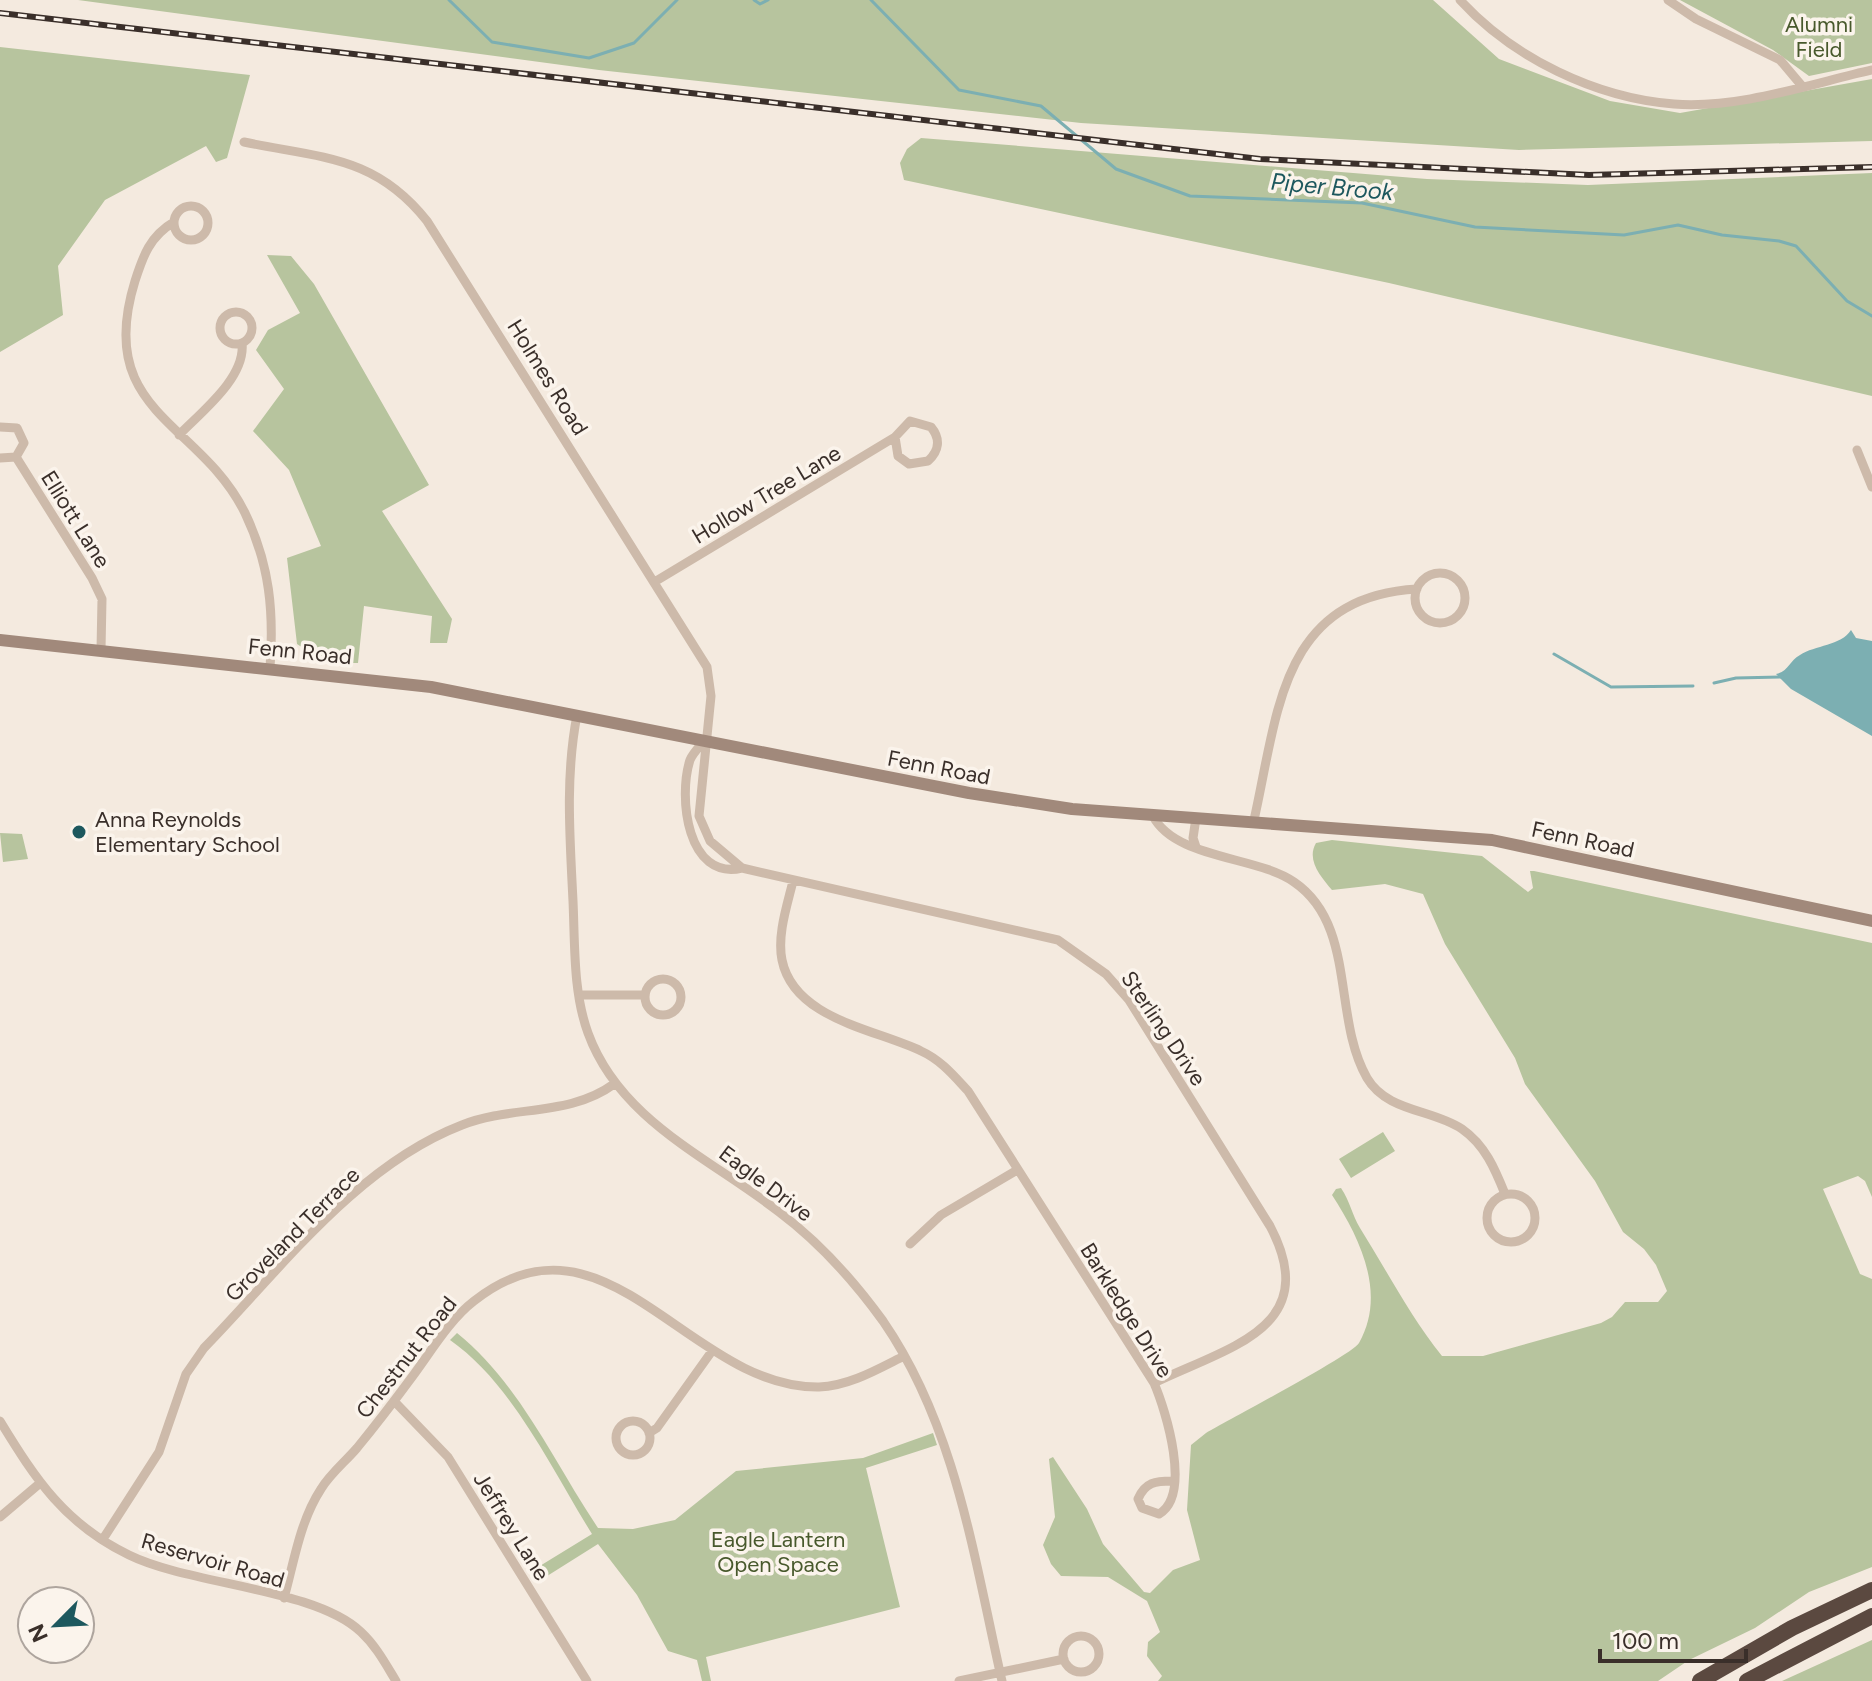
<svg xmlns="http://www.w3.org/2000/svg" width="1872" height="1681" font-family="Figtree,sans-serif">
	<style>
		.green { fill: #b7c49e }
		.water { fill: #7cafb2 }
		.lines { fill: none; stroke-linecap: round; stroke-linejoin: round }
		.stream { stroke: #7cafb2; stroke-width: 3 }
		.street { stroke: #cdbaaa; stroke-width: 9 }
		.secondary { stroke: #a1897b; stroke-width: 12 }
		.highway { stroke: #5b4940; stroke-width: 16 }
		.rail-casing { stroke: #3a2f2a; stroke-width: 6 }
		.rail { stroke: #fbf4ec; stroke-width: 3; stroke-dasharray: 9; stroke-linecap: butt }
		.poi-dot { fill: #1d585e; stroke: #fbf4ec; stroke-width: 3 }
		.labels { text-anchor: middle; stroke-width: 7; stroke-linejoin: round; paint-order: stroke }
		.park-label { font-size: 22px; fill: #48592c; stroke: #fbf4ec }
		.street-label { font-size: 22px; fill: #3a2f2a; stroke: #fbf4ec }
		.poi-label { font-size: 22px; fill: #3a2f2a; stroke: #fbf4ec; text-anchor: start }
		.water-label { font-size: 24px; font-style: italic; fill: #1d585e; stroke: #fbf4ec }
	</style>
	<rect width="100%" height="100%" fill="#f4eadf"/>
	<!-- green -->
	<path class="green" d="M 78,0 L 1433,0 L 1499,59 L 1610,101 L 1680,113 L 1872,79 L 1872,141 L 1519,150 L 1081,123 L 599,70 Z
		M 1680,0 L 1872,0 L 1872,63 L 1809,76 L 1773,50 Z
		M 0,47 L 250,75 L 227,158 L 216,162 L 206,146 L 105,200 L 58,266 L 63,315 L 0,352 Z
		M 921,138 L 1427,179 L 1588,185 L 1872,173 L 1872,396 L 1389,283 L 904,180 L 900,163 L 907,149 Z
		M 267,255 L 291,256 L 314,284 L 429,485 L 382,511 L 452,619 L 447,643 L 430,643 L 432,616 L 364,606 L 358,663 L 326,663 L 297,644 L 287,558 L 321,546 L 289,470 L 253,431 L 284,389 L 256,350 L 268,330 L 300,313 Z
		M 0,833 L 22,834 L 28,859 L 3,862 Z
		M 1332,840 L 1482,856 L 1528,892 L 1533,888 L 1530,871 L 1534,871 L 1872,943 L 1872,1197 L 1865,1181 L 1858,1176 L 1823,1189 L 1860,1274 L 1872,1279 L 1872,1567 L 1809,1592 L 1755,1628 L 1689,1660 L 1658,1681 L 1158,1681 L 1162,1676 L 1147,1656 L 1148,1642 L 1160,1632 L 1147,1601 L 1108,1577 L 1061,1576 L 1051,1564 L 1043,1545 L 1055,1517 L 1049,1459 L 1053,1457 L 1087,1509 L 1103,1544 L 1144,1592 L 1150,1593 L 1173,1570 L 1200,1560 L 1187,1510 L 1191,1445 L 1206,1433 C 1228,1420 1352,1355 1359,1343 C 1387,1294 1360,1238 1332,1195 L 1336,1189 L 1341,1188 C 1350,1201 1352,1215 1360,1228 C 1387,1271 1410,1316 1442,1356 L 1483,1356 L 1601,1323 L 1612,1317 L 1625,1302 L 1658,1302 L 1667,1291 L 1656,1265 L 1644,1249 L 1623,1232 L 1595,1181 L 1525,1084 L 1515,1058 L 1445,944 L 1423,894 L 1385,884 L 1332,890 C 1321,877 1306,860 1316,843 Z
		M 1383,1132 L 1395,1151 L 1351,1178 L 1339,1159 Z
		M 457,1333 C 520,1384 553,1461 598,1528 L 633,1529 L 675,1520 L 736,1471 L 863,1458 L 933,1433 L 937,1445 L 866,1468 L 900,1607 L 706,1657 L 711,1681 L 702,1681 L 697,1660 L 668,1651 L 637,1595 L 598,1544 L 536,1583 L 530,1572 L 592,1534 C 552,1470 512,1383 450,1340 Z
		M 1872,1640 L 1872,1681 L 1782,1681 Z"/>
	<!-- water -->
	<path class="water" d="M 1851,630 L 1856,638 L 1872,641 L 1872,736 L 1791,689 L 1776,674 C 1789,671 1789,661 1800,655 C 1815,645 1841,646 1851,630 Z"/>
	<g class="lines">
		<!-- stream -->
		<path class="stream" d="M 449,0 L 492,42 L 589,58 L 634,43 L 677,0
			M 754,0 L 760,4 L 768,0
			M 871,0 L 959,90 L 1041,106 L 1116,169 L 1190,196 L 1362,203 L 1475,227 L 1624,235 L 1678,225 L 1722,235 L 1779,241 L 1796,246 L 1847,301 L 1872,316
			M 1554,654 L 1611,687 L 1693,686
			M 1714,683 L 1736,678 L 1782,677"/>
		<!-- street -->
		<path class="street" d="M 1460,0 C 1513,58 1596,98 1674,104 C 1739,109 1810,84 1872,70
			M 1668,0 L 1696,19 L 1780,60 L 1802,86
			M 244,142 C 320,158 375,155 427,221 L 707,667 L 711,696 L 699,816 L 710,841 L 742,868
			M174 223a17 17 0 1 1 34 0a17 17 0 1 1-34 0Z
			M 174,222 C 150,236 143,256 135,281 C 94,413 200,421 245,513 C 270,565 274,612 270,668
			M220 328a16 16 0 1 1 32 0a16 16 0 1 1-32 0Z
			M 0,427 L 17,428 L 24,443 L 16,457 L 0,458
			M 179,435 C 200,413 246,378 242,343
			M 1857,450 L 1872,487
			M 16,457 L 92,578 L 102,599 L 101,650
			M1415 598a25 25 0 1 1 50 0a25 25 0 1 1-50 0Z
			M 656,581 L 895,437 L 910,421 L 931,427 C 941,439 939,451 928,461 L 909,464 L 898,456 L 895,437
			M 577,715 C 565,777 570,839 573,901 C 575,945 573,992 588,1033 C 620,1121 710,1158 779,1212 C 819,1242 854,1281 883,1321 C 956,1427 974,1558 1002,1681
			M 705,740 C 700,746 693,753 690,760 C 678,797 687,881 742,868 L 1058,940 L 1106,974 L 1129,1000 L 1270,1226 C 1324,1328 1228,1347 1154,1383
			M 1153,816 C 1175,859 1257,856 1294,882 C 1357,925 1332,1017 1367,1078 C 1387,1112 1432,1109 1462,1129 C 1485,1145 1495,1169 1505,1194
			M 1196,818 L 1193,838 L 1196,847
			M 1254,820 C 1278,714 1280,597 1417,589
			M 793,881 C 787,906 777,935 782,960 C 794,1019 875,1029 921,1051 C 941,1060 954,1076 968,1091 L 1154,1383 C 1166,1411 1192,1495 1159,1514 L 1142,1508 L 1138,1499 C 1145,1482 1156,1481 1172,1481
			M645 997a18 18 0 1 1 36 0a18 18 0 1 1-36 0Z
			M 579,995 L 645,995
			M1487 1218a24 24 0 1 1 48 0a24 24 0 1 1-48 0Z
			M 910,1244 L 941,1215 L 1017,1170
			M 394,1401 L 448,1457 L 587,1681
			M616 1438a17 17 0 1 1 34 0a17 17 0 1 1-34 0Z
			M 0,1421 C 36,1480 65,1524 129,1555 C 190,1585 315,1588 361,1632 C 376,1646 385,1663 396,1681
			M 649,1433 L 657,1428 L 712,1351
			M 0,1517 L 39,1484
			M 103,1539 L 159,1452 L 186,1374 L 204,1348 C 281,1269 356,1166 462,1125 C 512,1105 569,1117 614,1084
			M 284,1598 C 294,1562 300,1521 321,1489 C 330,1474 345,1462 357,1448 C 375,1426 392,1404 409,1381 C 429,1355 448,1321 474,1301 C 606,1197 689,1389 819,1387 C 849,1386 878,1369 904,1356
			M1063 1654a18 18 0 1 1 36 0a18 18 0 1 1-36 0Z
			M 959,1681 L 1064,1659"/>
		<!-- secondary -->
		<path class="secondary" d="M 0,640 L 431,687 L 969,793 L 1072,809 L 1492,840 L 1872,921"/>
		<!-- highway -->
		<path class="highway" d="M 1700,1681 L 1792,1628 L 1872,1590
			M 1747,1681 L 1872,1616"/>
		<!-- rail casing -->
		<g class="rail-casing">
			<path id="rail" d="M 0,13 L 1260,159 L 1589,175 L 1872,167"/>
		</g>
		<!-- rail -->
		<use href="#rail" class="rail"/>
	</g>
	<!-- markers -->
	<circle class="poi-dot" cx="79" cy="832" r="8"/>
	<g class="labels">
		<!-- park labels -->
		<g class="park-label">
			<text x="1819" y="32">Alumni<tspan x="1819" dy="25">Field</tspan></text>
			<text x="778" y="1547">Eagle Lantern<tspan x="778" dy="25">Open Space</tspan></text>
		</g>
		<!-- street labels -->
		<g class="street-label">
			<text transform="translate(548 377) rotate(58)" y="8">Holmes Road</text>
			<text transform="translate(766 494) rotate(-31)" y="8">Hollow Tree Lane</text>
			<text transform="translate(76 519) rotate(58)" y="8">Elliott Lane</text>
			<text transform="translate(300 651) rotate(6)" y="8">Fenn Road</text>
			<text transform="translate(939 767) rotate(11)" y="8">Fenn Road</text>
			<text transform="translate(1583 839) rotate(12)" y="8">Fenn Road</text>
			<text transform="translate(1164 1028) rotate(56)" y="8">Sterling Drive</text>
			<text transform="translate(766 1183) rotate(37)" y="8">Eagle Drive</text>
			<text transform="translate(292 1234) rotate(-45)" y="8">Groveland Terrace</text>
			<text transform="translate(1127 1310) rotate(58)" y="8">Barkledge Drive</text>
			<text transform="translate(406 1357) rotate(-52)" y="8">Chestnut Road</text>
			<text transform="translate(512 1526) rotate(58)" y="8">Jeffrey Lane</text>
			<text transform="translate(213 1560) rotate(16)" y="8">Reservoir Road</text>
		</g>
		<!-- poi labels -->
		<g class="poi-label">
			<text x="95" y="827">Anna Reynolds<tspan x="95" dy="25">Elementary School</tspan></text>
		</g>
		<!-- water labels -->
		<g class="water-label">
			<text transform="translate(1332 187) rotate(5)" y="8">Piper Brook</text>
		</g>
	</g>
	<!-- north arrow -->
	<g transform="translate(56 1625) rotate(246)"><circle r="38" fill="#fbf4ec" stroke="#aea59e" stroke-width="2"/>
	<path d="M0-6L14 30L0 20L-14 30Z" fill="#1d585e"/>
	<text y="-12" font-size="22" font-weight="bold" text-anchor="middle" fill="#3a2f2a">N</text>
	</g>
	<!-- scale -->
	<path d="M1600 1649v12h146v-12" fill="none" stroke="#3a2f2a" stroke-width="4"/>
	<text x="1612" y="1649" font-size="24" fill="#3a2f2a" stroke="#fbf4ec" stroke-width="6" paint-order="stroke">100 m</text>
</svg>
